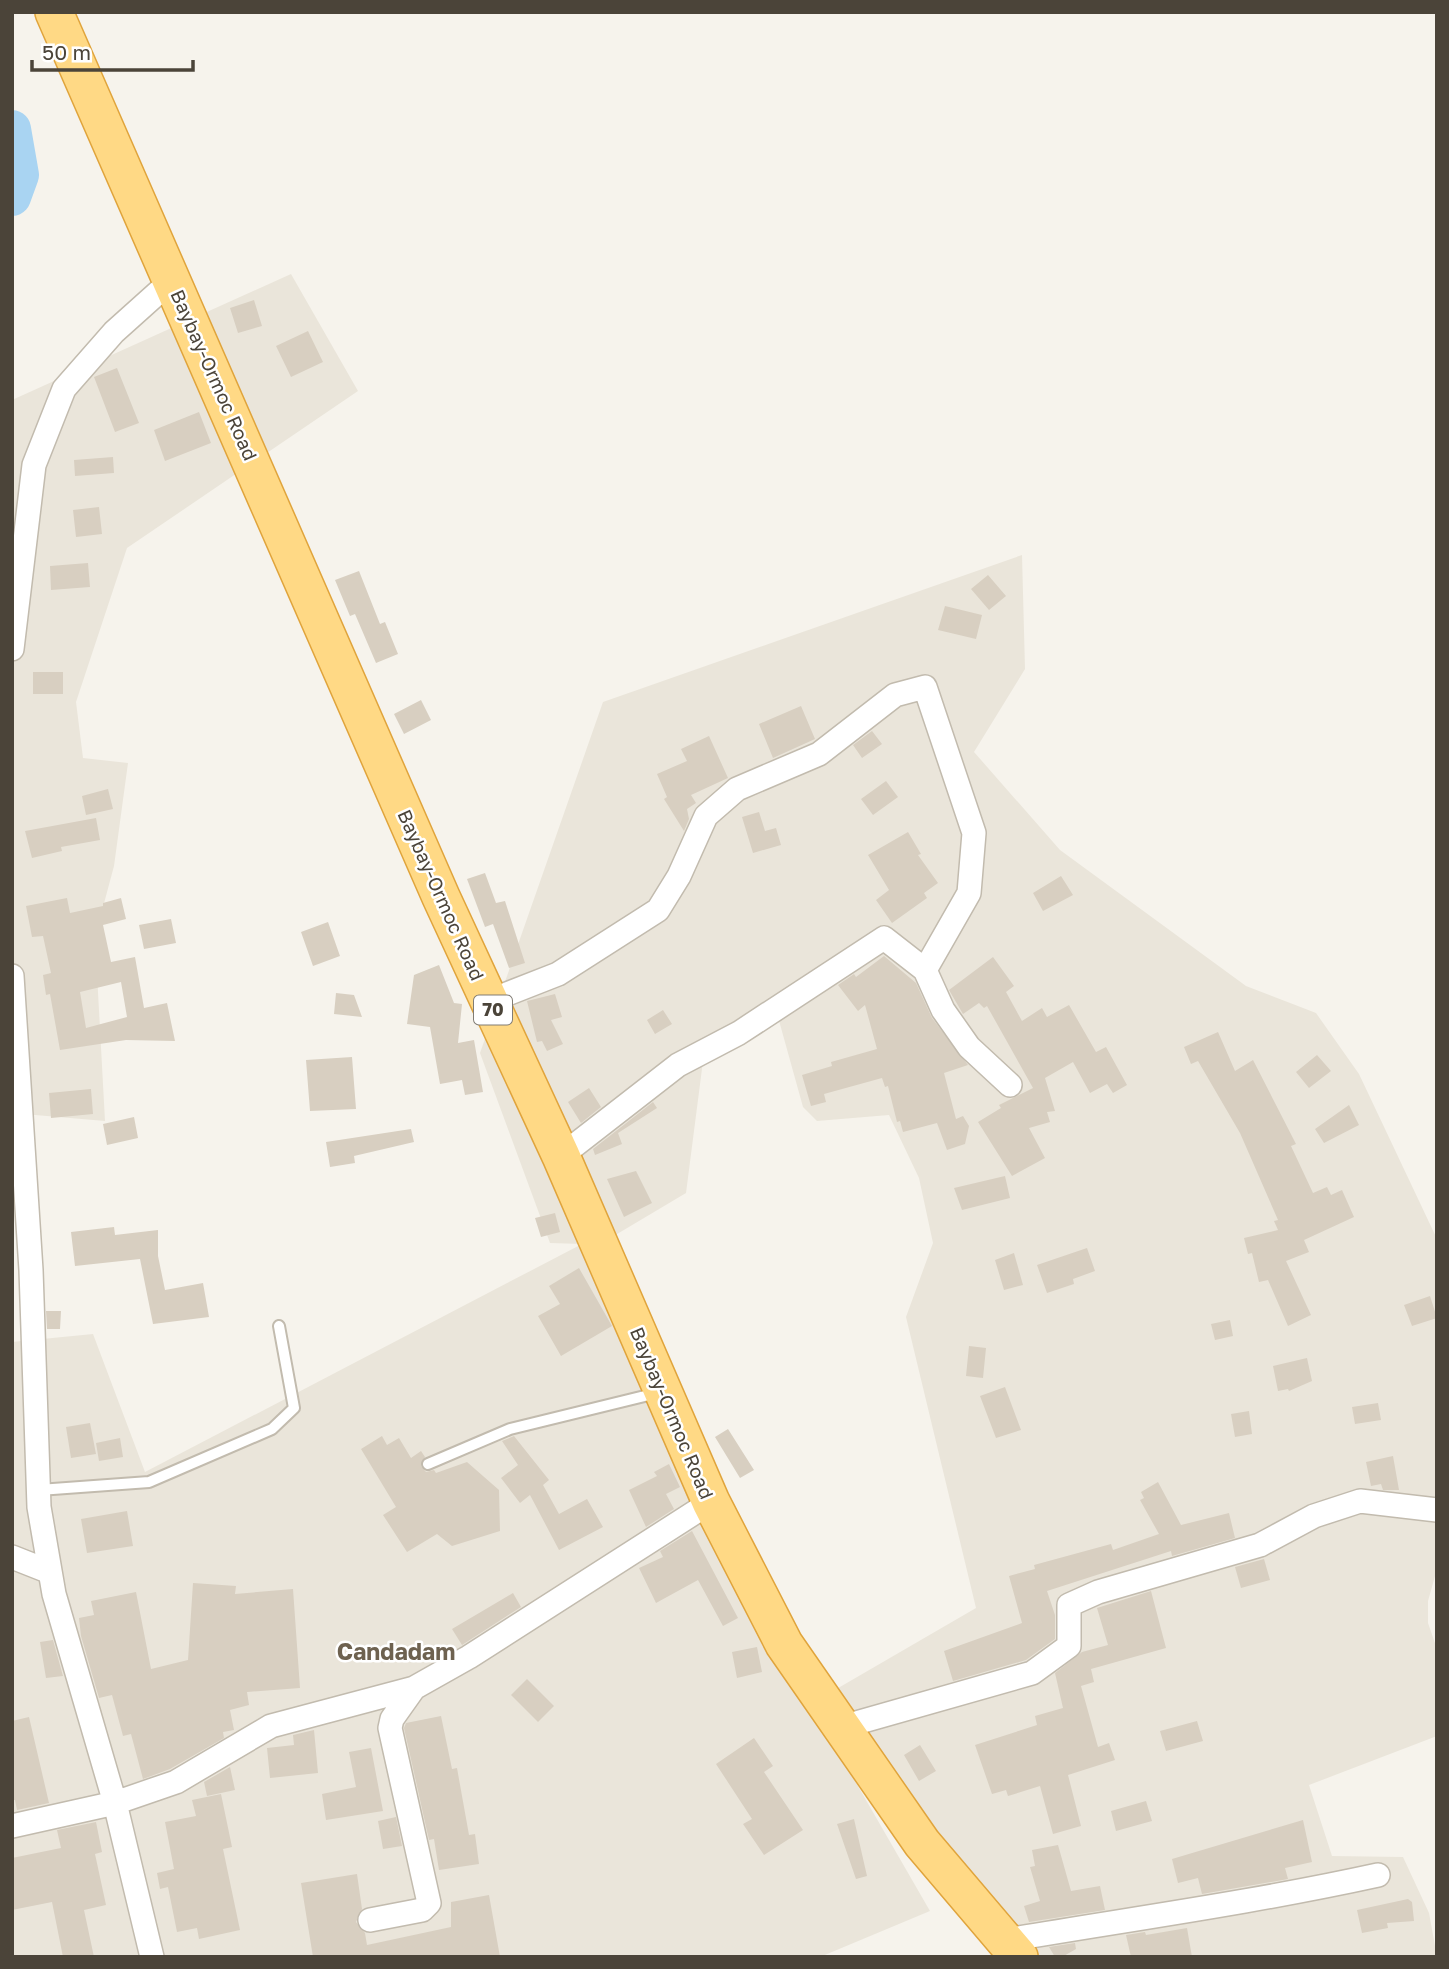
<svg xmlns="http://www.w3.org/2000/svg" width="1449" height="1969" font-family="'Golos Text',sans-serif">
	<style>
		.residential { fill: #eae5da }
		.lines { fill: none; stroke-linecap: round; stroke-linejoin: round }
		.river { stroke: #a9d4f2; stroke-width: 38 }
		.building { fill: #d8cfc1; fill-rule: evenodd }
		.service-casing { stroke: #c2bbae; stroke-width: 14 }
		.minor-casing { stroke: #c2bbae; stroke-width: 26 }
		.trunk-casing { stroke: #e0a43c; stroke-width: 40 }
		.service { stroke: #fff; stroke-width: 10 }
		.minor { stroke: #fff; stroke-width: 23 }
		.trunk { stroke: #ffd985; stroke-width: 37 }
		.labels { text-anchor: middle; stroke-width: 5; stroke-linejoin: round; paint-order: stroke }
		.shield { fill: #fff; stroke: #817c74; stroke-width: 2 }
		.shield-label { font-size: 18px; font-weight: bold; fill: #4b4439 }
		.street-label { font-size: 19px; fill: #4b4439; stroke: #fff }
		.quarter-label { font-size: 23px; font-weight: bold; fill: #6e6250; stroke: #fff }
	</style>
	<rect width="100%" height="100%" fill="#f6f3ec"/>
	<!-- residential -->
	<path class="residential" d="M 291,274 L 358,391 L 127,548 L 76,702 L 83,758 L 128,763 L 114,866 L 95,937 L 105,1121 L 12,1113 L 12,400 Z
		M 1022,555 L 1025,669 L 974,752 L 1060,850 L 1246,986 L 1316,1013 L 1359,1074 L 1437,1239 L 1437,1569 L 1428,1601 L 1428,1623 L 1437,1649 L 1437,1736 L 1309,1785 L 1332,1856 L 1403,1857 L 1429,1913 L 1437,1957 L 1013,1957 L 833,1691 L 976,1608 L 906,1317 L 933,1243 L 919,1178 L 889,1115 L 817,1121 L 803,1107 L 778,1017 L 703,1061 L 686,1193 L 602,1243 L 698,1509 L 930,1911 L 820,1957 L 12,1957 L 12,1342 L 93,1334 L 145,1472 L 582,1244 L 550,1243 L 480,1053 L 603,702 Z"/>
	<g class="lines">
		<!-- river -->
		<path class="river" d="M 12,129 L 20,175 L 12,197"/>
	</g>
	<!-- building -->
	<path class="building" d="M 254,300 L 262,326 L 238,333 L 230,308 Z
		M 308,331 L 323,362 L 291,377 L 276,346 Z
		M 117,368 L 139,423 L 115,432 L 94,377 Z
		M 199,412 L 211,443 L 165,461 L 154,430 Z
		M 113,457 L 114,473 L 75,476 L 74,460 Z
		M 99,507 L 102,534 L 76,537 L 73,510 Z
		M 88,563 L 90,587 L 51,590 L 50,566 Z
		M 359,571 L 380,624 L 385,622 L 398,654 L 376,663 L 355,614 L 350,616 L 335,580 Z
		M 988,575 L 1006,596 L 989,610 L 971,589 Z
		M 945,606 L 982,615 L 976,639 L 938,630 Z
		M 33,672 L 63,672 L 63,694 L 33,694 Z
		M 421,700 L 431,720 L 404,734 L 394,714 Z
		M 801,706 L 815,739 L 773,758 L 759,724 Z
		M 872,731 L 882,744 L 862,758 L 853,745 Z
		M 709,736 L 728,778 L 691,795 L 696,803 L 687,809 L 689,819 L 684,831 L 664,799 L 667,797 L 657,774 L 687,761 L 681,749 Z
		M 886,781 L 898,797 L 873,815 L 861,799 Z
		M 108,789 L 113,809 L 86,815 L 82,796 Z
		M 759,812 L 765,831 L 776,828 L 781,845 L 753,853 L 742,817 Z
		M 96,818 L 100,840 L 61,847 L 62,851 L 32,858 L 25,831 Z
		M 908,832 L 921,854 L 918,855 L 938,883 L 924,893 L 927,898 L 892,923 L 876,900 L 889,890 L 868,855 Z
		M 485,873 L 496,903 L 505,901 L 525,963 L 509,968 L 493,924 L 485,927 L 467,879 Z
		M 1061,876 L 1073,895 L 1043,911 L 1033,893 Z
		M 67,898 L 70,913 L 103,906 L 103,903 L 121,898 L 126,919 L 103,925 L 111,962 L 135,957 L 144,1008 L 167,1003 L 175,1041 L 126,1040 L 60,1050 L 50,994 L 46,995 L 43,975 L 51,973 L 43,936 L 32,937 L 26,906 ZM 121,982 L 127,1017 L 86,1028 L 80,992 Z
		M 171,919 L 176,943 L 144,949 L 139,925 Z
		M 328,922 L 340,956 L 313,966 L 301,932 Z
		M 884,956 L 916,983 L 932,1018 L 968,1065 L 944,1073 L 956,1119 L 963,1116 L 969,1126 L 965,1144 L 947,1150 L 937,1123 L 903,1132 L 900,1121 L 897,1122 L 888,1086 L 885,1087 L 882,1078 L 824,1094 L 826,1102 L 811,1106 L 802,1075 L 832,1066 L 831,1062 L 877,1049 L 865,1005 L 858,1011 L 838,985 L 854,974 L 856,977 Z
		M 993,957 L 1014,986 L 1006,992 L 1022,1021 L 1042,1008 L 1047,1017 L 1069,1005 L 1096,1052 L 1106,1047 L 1127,1085 L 1113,1093 L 1107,1084 L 1090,1093 L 1073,1062 L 1045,1078 L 1055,1111 L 1047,1112 L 1050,1122 L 1029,1128 L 1045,1158 L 1012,1176 L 978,1122 L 1001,1108 L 999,1105 L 1033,1088 L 987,1006 L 984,1008 L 979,1003 L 963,1014 L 949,990 Z
		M 439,965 L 454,1003 L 462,1004 L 458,1043 L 474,1040 L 483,1092 L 465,1095 L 462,1080 L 440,1084 L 430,1027 L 407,1024 L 414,975 Z
		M 336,993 L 354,995 L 362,1017 L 334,1014 Z
		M 555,994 L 562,1017 L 551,1020 L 563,1044 L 547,1051 L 542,1041 L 537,1042 L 527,1001 Z
		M 663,1010 L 672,1024 L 655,1034 L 647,1020 Z
		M 1218,1032 L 1235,1071 L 1253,1060 L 1296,1144 L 1291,1146 L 1313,1193 L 1327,1187 L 1331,1195 L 1342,1190 L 1354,1217 L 1304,1240 L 1309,1252 L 1286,1261 L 1311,1315 L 1288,1326 L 1268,1280 L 1259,1282 L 1252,1253 L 1248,1254 L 1244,1238 L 1278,1230 L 1274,1221 L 1278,1220 L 1240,1133 L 1198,1061 L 1191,1064 L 1184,1047 Z
		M 1317,1055 L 1331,1071 L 1309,1088 L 1296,1072 Z
		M 352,1057 L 356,1109 L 310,1111 L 306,1060 Z
		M 589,1088 L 601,1107 L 581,1123 L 568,1102 Z
		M 91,1089 L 93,1114 L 51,1118 L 49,1093 Z
		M 653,1102 L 657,1108 L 618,1133 L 622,1144 L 595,1155 L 593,1149 Z
		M 1349,1105 L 1359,1125 L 1324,1143 L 1315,1129 Z
		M 134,1117 L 138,1138 L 107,1145 L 103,1124 Z
		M 411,1129 L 414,1142 L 354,1156 L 355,1163 L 330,1167 L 326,1142 Z
		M 636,1171 L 652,1203 L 624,1217 L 607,1179 Z
		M 1005,1176 L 1010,1198 L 962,1210 L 954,1188 Z
		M 555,1213 L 560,1232 L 541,1237 L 535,1218 Z
		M 114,1227 L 115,1235 L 158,1230 L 158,1256 L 165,1290 L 203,1283 L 209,1317 L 153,1324 L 140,1259 L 75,1266 L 71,1232 Z
		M 1087,1248 L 1095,1271 L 1073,1279 L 1074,1284 L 1047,1293 L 1037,1265 Z
		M 1014,1253 L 1023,1285 L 1004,1290 L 995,1260 Z
		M 579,1268 L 612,1326 L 561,1356 L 538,1316 L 560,1304 L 549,1286 Z
		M 1430,1296 L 1437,1318 L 1412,1326 L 1404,1305 Z
		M 46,1311 L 61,1311 L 60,1329 L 47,1329 Z
		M 1230,1320 L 1233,1336 L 1215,1340 L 1211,1324 Z
		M 969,1346 L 986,1348 L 983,1378 L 966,1376 Z
		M 1307,1358 L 1312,1381 L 1289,1391 L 1288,1389 L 1278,1391 L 1273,1366 Z
		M 1005,1387 L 1021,1430 L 996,1438 L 980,1396 Z
		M 1378,1403 L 1381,1420 L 1355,1424 L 1352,1407 Z
		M 1249,1411 L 1252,1434 L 1235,1437 L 1231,1414 Z
		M 90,1423 L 96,1454 L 71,1458 L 66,1427 Z
		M 728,1429 L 754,1470 L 740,1478 L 715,1437 Z
		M 382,1436 L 387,1445 L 399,1438 L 411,1458 L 421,1451 L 425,1457 L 421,1466 L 426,1472 L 434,1470 L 436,1473 L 467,1462 L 499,1490 L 500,1531 L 452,1546 L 437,1534 L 407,1552 L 383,1515 L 396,1507 L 361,1449 Z
		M 514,1436 L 549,1480 L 543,1485 L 559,1514 L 587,1499 L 603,1527 L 559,1550 L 530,1495 L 520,1503 L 501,1478 L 518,1465 L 502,1441 Z
		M 120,1438 L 123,1457 L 99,1461 L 96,1443 Z
		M 1393,1456 L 1399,1490 L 1383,1490 L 1381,1484 L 1371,1486 L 1366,1462 Z
		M 669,1464 L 680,1487 L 666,1494 L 674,1509 L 646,1527 L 629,1490 L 657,1476 L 654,1472 Z
		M 1158,1482 L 1181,1525 L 1229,1513 L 1235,1538 L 1172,1556 L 1171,1551 L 1047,1591 L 1055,1615 L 1055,1639 L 1026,1660 L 953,1681 L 944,1651 L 1022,1623 L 1009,1576 L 1035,1569 L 1034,1565 L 1111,1544 L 1113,1550 L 1159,1534 L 1140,1500 L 1144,1498 L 1141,1492 Z
		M 127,1511 L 133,1546 L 87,1553 L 81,1519 Z
		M 692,1531 L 738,1618 L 723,1626 L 698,1580 L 656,1603 L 639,1568 L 663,1557 L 660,1551 Z
		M 1264,1559 L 1270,1580 L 1241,1588 L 1235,1567 Z
		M 193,1583 L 236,1586 L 235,1594 L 293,1589 L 300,1688 L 247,1692 L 249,1705 L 230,1710 L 234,1730 L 223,1732 L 224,1738 L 170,1769 L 143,1779 L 131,1734 L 123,1736 L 112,1695 L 99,1698 L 81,1636 L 79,1618 L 94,1615 L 91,1601 L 136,1592 L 151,1669 L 188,1660 Z
		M 1151,1591 L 1166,1648 L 1091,1669 L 1094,1682 L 1081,1686 L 1098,1747 L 1109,1743 L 1115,1760 L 1068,1775 L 1081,1826 L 1053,1834 L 1040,1786 L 1008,1796 L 1006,1790 L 992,1794 L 975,1745 L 1037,1725 L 1035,1716 L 1063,1708 L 1055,1673 L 1082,1652 L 1108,1645 L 1097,1608 Z
		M 513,1593 L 521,1607 L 462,1645 L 452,1629 Z
		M 53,1640 L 63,1676 L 46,1678 L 40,1642 Z
		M 757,1647 L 762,1672 L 737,1678 L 732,1652 Z
		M 527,1679 L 554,1706 L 538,1722 L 511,1695 Z
		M 441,1716 L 452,1769 L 457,1768 L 469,1835 L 475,1834 L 479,1864 L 439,1870 L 434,1839 L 429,1840 L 404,1728 L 406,1723 Z
		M 29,1717 L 49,1803 L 17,1810 L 15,1800 L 12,1800 L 12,1721 Z
		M 1197,1721 L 1203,1741 L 1166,1751 L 1160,1731 Z
		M 314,1730 L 318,1773 L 270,1778 L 267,1748 L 294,1745 L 293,1735 Z
		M 754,1738 L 773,1766 L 764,1772 L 803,1830 L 764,1855 L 743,1824 L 752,1819 L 716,1764 Z
		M 920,1745 L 936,1771 L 919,1781 L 904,1755 Z
		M 371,1748 L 383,1811 L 326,1820 L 322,1794 L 356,1787 L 349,1752 Z
		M 230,1767 L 235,1790 L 207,1796 L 204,1782 Z
		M 221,1794 L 232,1847 L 223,1849 L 240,1930 L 199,1939 L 197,1928 L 177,1932 L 168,1887 L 160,1889 L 157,1873 L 174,1869 L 165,1822 L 196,1816 L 192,1800 Z
		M 1146,1801 L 1152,1821 L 1116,1831 L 1111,1811 Z
		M 396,1817 L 402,1846 L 383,1849 L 378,1821 Z
		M 854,1819 L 867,1876 L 856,1879 L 837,1824 Z
		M 1303,1820 L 1312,1862 L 1285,1868 L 1288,1879 L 1202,1894 L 1198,1878 L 1178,1883 L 1172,1859 Z
		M 96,1822 L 102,1852 L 95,1854 L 106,1905 L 84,1910 L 94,1957 L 63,1957 L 52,1902 L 12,1910 L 12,1858 L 61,1848 L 57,1830 Z
		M 1058,1845 L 1071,1891 L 1100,1886 L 1105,1910 L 1029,1922 L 1024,1906 L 1040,1901 L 1030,1867 L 1035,1866 L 1032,1850 Z
		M 357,1874 L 362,1909 L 356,1922 L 365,1933 L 367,1945 L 451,1927 L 451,1902 L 489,1895 L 500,1957 L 313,1957 L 301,1883 Z
		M 1408,1899 L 1412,1902 L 1414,1921 L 1387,1923 L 1388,1928 L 1362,1933 L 1357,1910 Z
		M 1187,1928 L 1192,1957 L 1131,1957 L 1126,1935 L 1145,1932 L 1146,1935 Z
		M 1075,1943 L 1076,1949 L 1062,1957 L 1055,1957 L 1049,1947 Z"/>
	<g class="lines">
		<!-- service casing -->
		<g class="service-casing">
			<path id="service" d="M 428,1464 L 510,1429 L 657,1393
				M 39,1490 L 149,1482 L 272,1429 L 294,1408 L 279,1326"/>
		</g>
		<!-- minor casing -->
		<g class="minor-casing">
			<path id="minor" d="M 12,649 L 34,465 L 64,389 L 114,332 L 172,280
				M 12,976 L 31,1270 L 39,1507 L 54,1594 L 115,1803 L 152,1957
				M 489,1001 L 558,974 L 658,910 L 679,876 L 706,816 L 737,789 L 819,754 L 895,695 L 925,687 L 974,833 L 969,893 L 925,970
				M 561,1156 L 678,1065 L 739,1033 L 884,938 L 925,970 L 943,1010 L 969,1047 L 1010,1085
				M 12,1557 L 50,1572
				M 842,1727 L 1032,1673 L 1069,1646 L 1069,1605 L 1098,1592 L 1260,1545 L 1314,1516 L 1360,1501 L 1437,1510
				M 12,1826 L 115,1803 L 176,1782 L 271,1726 L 414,1688 L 469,1657 L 711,1502
				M 370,1920 L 422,1910 L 429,1903 L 390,1728 L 392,1719 L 414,1688
				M 1007,1940 C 1131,1919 1255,1902 1378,1875"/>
		</g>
		<!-- trunk casing -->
		<g class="trunk-casing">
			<path id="trunk" d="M 54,12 L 441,897 L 561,1156 L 711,1502 L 784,1644 L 922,1843 L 1019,1957"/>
		</g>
		<!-- service -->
		<use href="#service" class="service"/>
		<!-- minor -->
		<use href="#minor" class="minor"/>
		<!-- trunk -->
		<use href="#trunk" class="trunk"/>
	</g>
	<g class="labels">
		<!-- shield labels -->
		<rect class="shield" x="474" y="995.5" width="38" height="29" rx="5"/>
		<g class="shield-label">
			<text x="493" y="1016">70</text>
		</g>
		<!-- street labels -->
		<g class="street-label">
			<text transform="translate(214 375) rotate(66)" y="7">Baybay-Ormoc Road</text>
			<text transform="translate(441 895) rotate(66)" y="7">Baybay-Ormoc Road</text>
			<text transform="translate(672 1413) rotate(67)" y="7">Baybay-Ormoc Road</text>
		</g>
		<!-- quarter labels -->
		<g class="quarter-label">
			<text x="396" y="1660">Candadam</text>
		</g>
	</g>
	<!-- border -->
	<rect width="1449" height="1969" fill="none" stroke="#4b4439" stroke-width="28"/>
	<!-- scale -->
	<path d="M32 60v10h161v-10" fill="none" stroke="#4b4439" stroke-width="3.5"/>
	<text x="42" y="60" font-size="21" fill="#4b4439" stroke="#ffffff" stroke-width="5" paint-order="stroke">50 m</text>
</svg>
